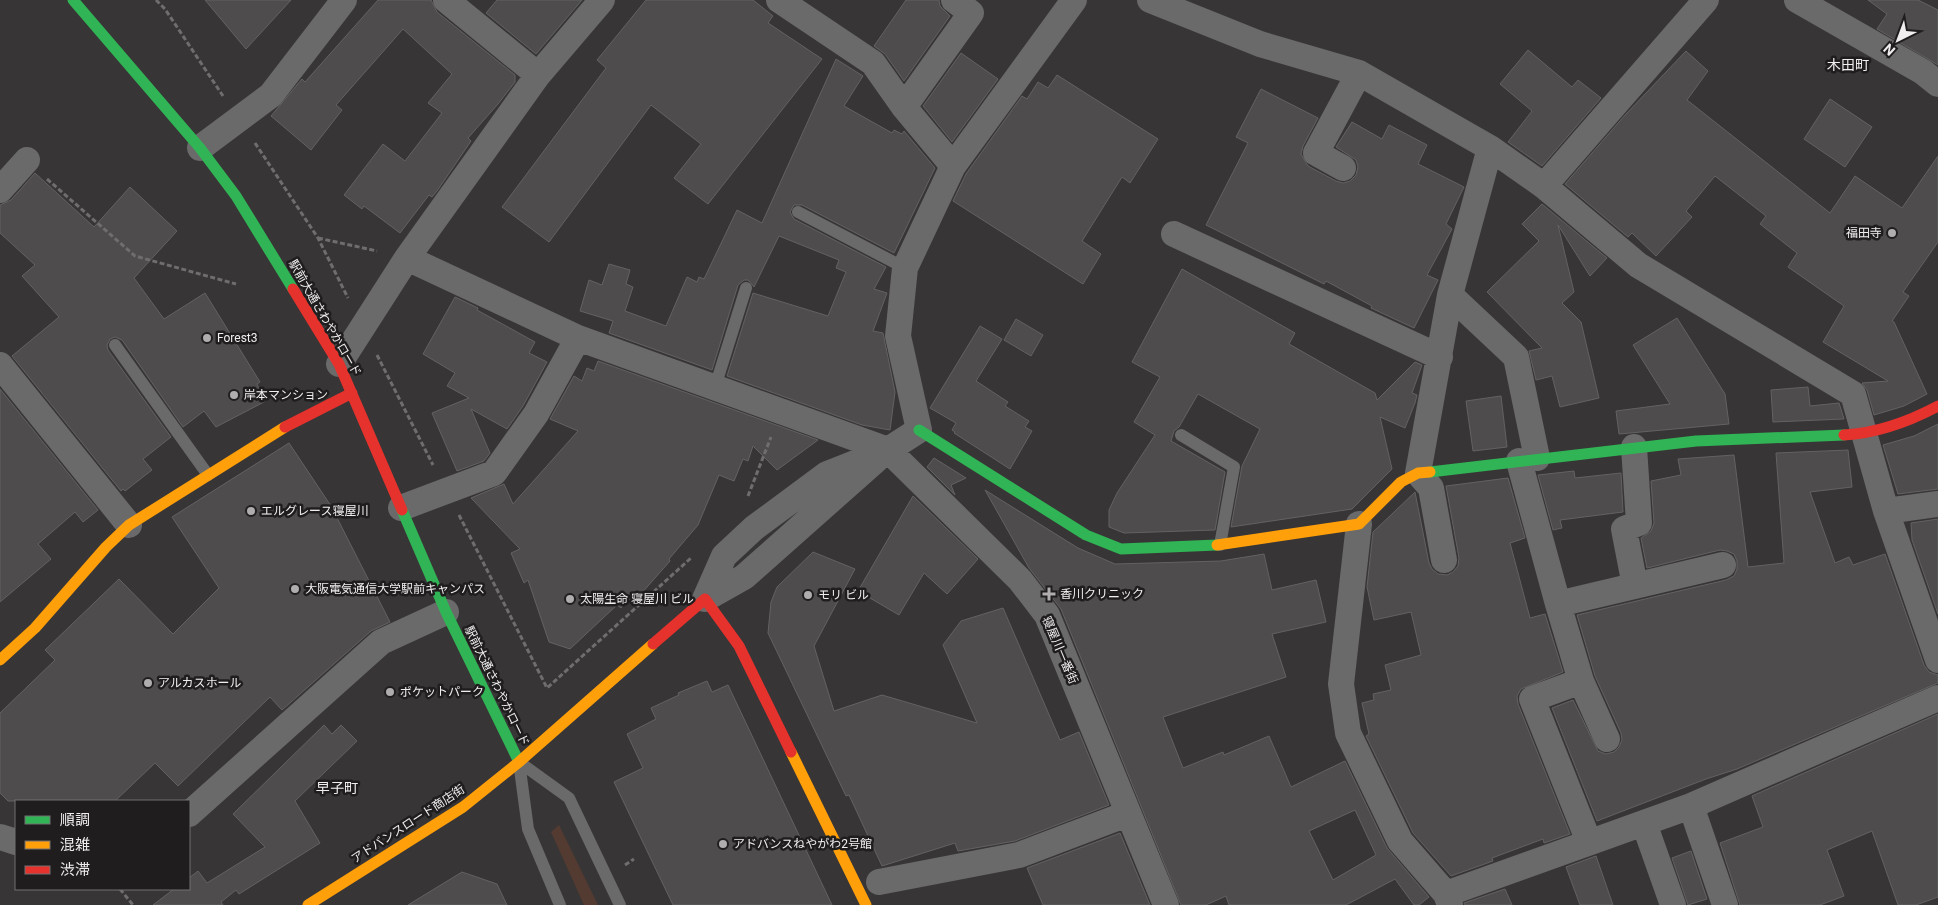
<svg xmlns="http://www.w3.org/2000/svg" width="1938" height="905" font-family="Roboto,'Noto Sans JP',sans-serif">
	<style>
		.green { fill: #533b31 }
		.building { fill: #4f4c4e; stroke: #636263; fill-rule: evenodd }
		.lines { fill: none; stroke-linecap: round; stroke-linejoin: round }
		.path { stroke: #6f6d6d; stroke-width: 3; stroke-dasharray: 5 2.5; stroke-linecap: butt }
		.lane { stroke: #6a6a6a; stroke-width: 12 }
		.street { stroke: #6a6a6a; stroke-width: 26 }
		.fast { stroke: #30b455; stroke-width: 11 }
		.slow { stroke: #ff9f0a; stroke-width: 11 }
		.jam { stroke: #e5322d; stroke-width: 11 }
		.poi-dot { fill: #b0adae; stroke: #1f1d1d; stroke-width: 2 }
		.labels { text-anchor: middle; stroke-width: 5; stroke-linejoin: round; paint-order: stroke }
		.poi-label { font-size: 12px; fill: #f1eeef; stroke: #1f1d1d; text-anchor: start }
		.street-label { font-size: 12px; fill: #f1eeef; stroke: #1f1d1d }
		.neighbourhood-label { font-size: 14px; fill: #f1eeef; stroke: #1f1d1d }
	</style>
	<rect width="100%" height="100%" fill="#383536"/>
	<!-- green -->
	<path class="green" d="M 559,825 L 598,905 L 584,905 L 551,832 Z"/>
	<!-- building -->
	<path class="building" d="M 205,0 L 291,0 L 246,49 Z
		M 378,0 L 431,0 L 437,12 L 515,75 L 515,82 L 498,104 L 468,138 L 471,141 L 437,191 L 432,197 L 429,195 L 400,233 L 364,206 L 362,209 L 344,195 L 383,144 L 405,161 L 442,113 L 428,103 L 452,74 L 403,29 L 336,105 L 342,110 L 311,150 L 271,116 L 302,79 L 305,82 Z
		M 497,0 L 582,0 L 536,54 L 486,13 Z
		M 646,0 L 753,0 L 773,16 L 768,23 L 822,59 L 708,204 L 674,178 L 701,144 L 651,105 L 549,242 L 502,207 L 606,68 L 597,60 Z
		M 906,0 L 939,0 L 940,6 L 950,16 L 904,81 L 885,54 L 874,46 Z
		M 1868,0 L 1918,0 L 1938,10 L 1938,65 L 1877,29 L 1887,14 Z
		M 1528,50 L 1572,87 L 1578,80 L 1601,98 L 1542,166 L 1508,142 L 1532,111 L 1500,84 Z
		M 1686,51 L 1708,71 L 1687,100 L 1830,213 L 1855,176 L 1902,208 L 1938,156 L 1938,242 L 1903,292 L 1909,296 L 1892,321 L 1894,322 L 1927,394 L 1904,406 L 1874,415 L 1867,390 L 1862,383 L 1888,381 L 1823,342 L 1844,306 L 1788,267 L 1797,253 L 1760,224 L 1766,216 L 1715,176 L 1686,211 L 1692,217 L 1656,256 L 1632,233 L 1628,237 L 1565,184 L 1626,114 Z
		M 961,53 L 998,79 L 952,142 L 923,106 Z
		M 836,59 L 863,76 L 844,106 L 892,133 L 894,130 L 902,134 L 904,131 L 935,168 L 894,253 L 802,205 L 794,205 L 790,212 L 794,219 L 886,267 L 874,289 L 887,293 L 873,331 L 883,333 L 895,392 L 890,430 L 862,425 L 727,376 L 753,293 L 828,316 L 846,272 L 836,268 L 839,260 L 779,236 L 754,287 L 748,280 L 744,280 L 738,285 L 712,370 L 609,333 L 613,321 L 580,311 L 589,280 L 602,285 L 609,264 L 630,270 L 626,284 L 633,287 L 625,311 L 666,326 L 687,277 L 697,282 L 699,277 L 704,279 L 737,210 L 762,223 Z
		M 1057,75 L 1158,139 L 1130,183 L 1122,177 L 1082,241 L 1101,254 L 1083,284 L 953,201 L 966,174 L 1022,96 L 1027,99 L 1038,82 L 1048,88 Z
		M 1261,89 L 1318,118 L 1303,146 L 1301,154 L 1308,166 L 1336,181 L 1343,183 L 1350,181 L 1356,175 L 1358,167 L 1356,160 L 1336,147 L 1352,122 L 1382,139 L 1389,125 L 1427,145 L 1418,164 L 1464,187 L 1446,224 L 1452,229 L 1427,275 L 1438,280 L 1414,328 L 1371,308 L 1372,306 L 1326,281 L 1324,284 L 1206,225 L 1248,143 L 1236,137 Z
		M 1830,99 L 1872,127 L 1845,167 L 1804,139 Z
		M 35,173 L 94,227 L 130,187 L 177,231 L 134,278 L 164,319 L 205,293 L 260,382 L 257,384 L 264,402 L 216,427 L 204,411 L 183,427 L 122,340 L 115,337 L 110,339 L 107,345 L 108,350 L 171,437 L 143,459 L 152,470 L 125,491 L 123,489 L 121,491 L 12,356 L 59,317 L 22,276 L 35,265 L 0,233 L 0,205 L 11,200 Z
		M 1542,204 L 1607,258 L 1590,276 L 1558,225 L 1574,292 L 1562,303 L 1581,322 L 1599,398 L 1560,407 L 1552,376 L 1536,380 L 1529,351 L 1542,348 L 1487,292 L 1539,241 L 1522,224 Z
		M 1182,269 L 1295,333 L 1289,344 L 1375,393 L 1377,400 L 1415,362 L 1422,365 L 1412,393 L 1417,395 L 1415,403 L 1405,428 L 1380,417 L 1392,469 L 1352,509 L 1231,527 L 1242,466 L 1260,429 L 1198,394 L 1179,427 L 1174,431 L 1171,441 L 1225,472 L 1215,530 L 1124,533 L 1109,527 L 1109,510 L 1117,493 L 1155,435 L 1134,422 L 1160,377 L 1132,362 Z
		M 455,297 L 478,308 L 477,310 L 535,342 L 529,353 L 547,362 L 523,406 L 507,429 L 471,409 L 490,453 L 484,461 L 457,471 L 432,413 L 469,398 L 447,386 L 455,373 L 423,354 Z
		M 1677,318 L 1725,394 L 1729,424 L 1619,434 L 1616,411 L 1670,404 L 1633,345 Z
		M 1016,319 L 1043,335 L 1031,356 L 1004,340 Z
		M 980,326 L 1002,339 L 976,381 L 1008,402 L 1005,406 L 1029,421 L 1025,427 L 1032,431 L 1010,469 L 954,433 L 955,432 L 952,430 L 956,423 L 930,408 Z
		M 598,361 L 818,440 L 777,470 L 753,446 L 748,461 L 743,459 L 734,481 L 719,475 L 698,525 L 669,559 L 670,561 L 640,595 L 636,592 L 621,608 L 617,605 L 570,649 L 549,642 L 528,580 L 524,583 L 511,553 L 520,549 L 471,498 L 504,484 L 513,504 L 578,431 L 550,419 L 574,376 L 582,381 L 587,368 L 594,371 Z
		M 1808,387 L 1810,406 L 1839,403 L 1844,419 L 1773,422 L 1771,390 Z
		M 0,389 L 98,510 L 83,522 L 75,512 L 38,544 L 51,559 L 0,602 Z
		M 1501,396 L 1507,447 L 1473,451 L 1466,401 Z
		M 1938,424 L 1938,489 L 1898,494 L 1883,445 L 1914,436 Z
		M 289,443 L 331,506 L 390,622 L 371,631 L 282,710 L 270,697 L 178,786 L 155,763 L 115,801 L 8,801 L 0,793 L 0,713 L 55,660 L 45,650 L 119,579 L 173,634 L 219,588 L 172,517 Z
		M 1848,450 L 1852,487 L 1810,492 L 1835,563 L 1849,557 L 1853,565 L 1885,554 L 1924,665 L 1929,672 L 1938,675 L 1938,683 L 1737,769 L 1706,779 L 1597,821 L 1552,708 L 1573,700 L 1598,751 L 1606,754 L 1614,752 L 1619,747 L 1622,740 L 1621,733 L 1595,676 L 1577,615 L 1726,580 L 1734,576 L 1737,569 L 1737,561 L 1734,554 L 1727,551 L 1720,550 L 1647,568 L 1641,538 L 1651,531 L 1654,523 L 1651,481 L 1681,475 L 1678,459 L 1734,455 L 1748,567 L 1784,563 L 1776,453 Z
		M 934,458 L 966,478 L 951,485 L 955,495 L 927,467 Z
		M 1574,471 L 1575,478 L 1621,473 L 1623,512 L 1560,520 L 1562,528 L 1553,530 L 1538,475 Z
		M 1508,478 L 1525,538 L 1510,543 L 1530,618 L 1545,614 L 1563,672 L 1521,689 L 1517,696 L 1518,704 L 1570,834 L 1544,843 L 1543,839 L 1492,858 L 1493,861 L 1451,876 L 1413,833 L 1366,736 L 1369,734 L 1362,703 L 1374,700 L 1373,694 L 1391,690 L 1385,665 L 1421,655 L 1411,612 L 1374,620 L 1367,587 L 1373,532 L 1415,492 L 1429,563 L 1432,569 L 1438,574 L 1447,575 L 1453,572 L 1458,566 L 1459,558 L 1446,486 Z
		M 985,490 L 1078,548 L 1115,564 L 1221,561 L 1264,554 L 1272,590 L 1316,580 L 1326,622 L 1272,634 L 1286,677 L 1163,717 L 1183,768 L 1223,752 L 1224,755 L 1269,736 L 1291,787 L 1345,761 L 1387,848 L 1429,897 L 1419,905 L 1414,905 L 1395,879 L 1346,905 L 1229,905 L 1226,896 L 1206,905 L 1181,905 L 1061,609 L 1029,568 ZM 1355,810 L 1376,855 L 1333,880 L 1309,831 Z
		M 913,496 L 978,559 L 947,594 L 924,573 L 899,615 L 858,591 Z
		M 1938,519 L 1938,614 L 1912,540 L 1911,523 Z
		M 813,552 L 855,569 L 814,646 L 834,711 L 882,695 L 977,723 L 943,645 L 961,621 L 1003,608 L 1060,740 L 1079,732 L 1109,805 L 1015,841 L 958,851 L 955,843 L 882,866 L 849,795 L 846,796 L 768,633 L 771,602 L 777,587 Z
		M 707,681 L 712,692 L 728,685 L 832,905 L 673,905 L 614,782 L 643,768 L 627,734 L 656,719 L 651,708 L 679,695 L 678,693 Z
		M 1938,714 L 1938,897 L 1916,905 L 1898,905 L 1872,831 L 1827,850 L 1844,896 L 1820,905 L 1740,905 L 1720,843 L 1763,827 L 1752,796 Z
		M 324,725 L 332,734 L 341,725 L 357,741 L 295,801 L 320,843 L 239,894 L 236,890 L 221,902 L 223,905 L 153,905 L 174,889 L 189,889 L 189,878 L 198,871 L 207,883 L 265,847 L 233,814 Z
		M 1120,833 L 1150,905 L 1043,905 L 1027,868 Z
		M 1691,851 L 1707,899 L 1688,905 L 1672,858 Z
		M 1596,856 L 1613,905 L 1580,905 L 1566,867 Z
		M 462,872 L 497,884 L 507,905 L 408,905 Z
		M 1505,889 L 1512,905 L 1465,905 L 1464,903 Z"/>
	<g class="lines">
		<!-- path -->
		<path class="path" d="M 156,0 L 165,9 L 223,96
			M 255,143 L 318,238 L 348,298
			M 47,179 L 135,256 L 236,284
			M 318,238 L 377,251
			M 377,355 L 433,465
			M 748,496 L 771,437
			M 459,515 L 547,688 L 691,558
			M 625,865 L 634,859
			M 120,889 L 133,905"/>
		<!-- lane -->
		<path class="lane" d="M 798,212 L 905,268
			M 115,345 L 208,475
			M 715,387 L 746,288
			M 1181,435 L 1234,467 L 1220,545
			M 519,762 L 569,798 L 620,905
			M 519,762 L 528,829 L 560,905"/>
		<!-- street -->
		<path class="street" d="M 446,0 L 538,75
			M 779,0 L 873,63 L 904,107 L 953,166
			M 1150,0 L 1260,44 L 1359,73 L 1490,148 L 1544,186 L 1638,265 L 1853,394 L 1886,511 L 1938,504
			M 1797,0 L 1923,72 L 1938,84
			M 904,107 L 971,13 L 954,0
			M 200,148 L 271,95 L 344,0
			M 1343,168 L 1316,153 L 1359,73
			M 1544,186 L 1706,0
			M 0,190 L 27,160
			M 1174,234 L 1440,357
			M 407,258 L 578,338 L 888,450 L 1020,580 L 1047,615 L 1166,905
			M 1450,295 L 1516,357 L 1537,458
			M 339,364 L 407,258 L 538,75 L 602,0
			M 0,365 L 129,525
			M 1634,447 L 1639,523 L 1624,529 L 1635,586
			M 1519,461 L 1558,604 L 1581,681 L 1607,739
			M 401,508 L 494,473 L 536,414 L 578,338
			M 1886,511 L 1938,660
			M 1359,524 L 1341,684 L 1348,733 L 1400,841 L 1446,894 L 1450,905
			M 1444,560 L 1431,488 L 1418,473 L 1450,295 L 1490,148
			M 705,599 L 724,556 L 754,528 L 827,474 L 888,450 L 919,430 L 898,336 L 905,268 L 953,166 L 1074,0
			M 705,599 L 744,577 L 876,460
			M 1558,604 L 1723,565
			M 1581,681 L 1532,699 L 1589,842
			M 1691,806 L 1725,905
			M 189,814 L 381,642 L 446,612
			M 1644,823 L 1673,905
			M 0,837 L 16,842
			M 879,882 L 1019,855 L 1127,814
			M 1446,894 L 1691,806 L 1938,698"/>
		<!-- fast -->
		<path class="fast" d="M 73,0 L 200,148 L 236,196 L 293,289
			M 919,430 L 1086,535 L 1121,549 L 1217,545
			M 1430,472 L 1696,441 L 1844,435
			M 402,510 L 446,612 L 519,762"/>
		<!-- slow -->
		<path class="slow" d="M 1217,545 L 1359,524 L 1401,482 L 1418,473 L 1430,472
			M 0,660 L 35,628 L 106,547 L 129,525 L 285,427
			M 791,752 L 866,905
			M 308,905 L 463,807 L 519,762 L 653,644"/>
		<!-- jam -->
		<path class="jam" d="M 293,289 L 339,364 L 402,510
			M 285,427 L 352,393
			M 1844,435 C 1878,433 1908,422 1938,406
			M 653,644 L 705,599 L 739,646 L 791,752"/>
	</g>
	<!-- markers -->
	<g class="poi-dot">
		<circle cx="1892" cy="233" r="5"/>
		<circle cx="207" cy="338" r="5"/>
		<circle cx="234" cy="395" r="5"/>
		<circle cx="251" cy="511" r="5"/>
		<circle cx="295" cy="589" r="5"/>
		<path d="M1046.5 586.5h5v5h5v5h-5v5h-5v-5h-5v-5h5z"/>
		<circle cx="808" cy="595" r="5"/>
		<circle cx="570" cy="599" r="5"/>
		<circle cx="148" cy="683" r="5"/>
		<circle cx="390" cy="692" r="5"/>
		<circle cx="723" cy="844" r="5"/>
	</g>
	<g class="labels">
		<!-- poi labels -->
		<g class="poi-label">
			<text x="1882" y="237" text-anchor="end">福田寺</text>
			<text x="217" y="342">Forest3</text>
			<text x="244" y="399">岸本マンション</text>
			<text x="261" y="515">エルグレース寝屋川</text>
			<text x="305" y="593">大阪電気通信大学駅前キャンパス</text>
			<text x="1060" y="598">香川クリニック</text>
			<text x="818" y="599">モリ ビル</text>
			<text x="580" y="603">太陽生命 寝屋川 ビル</text>
			<text x="158" y="687">アルカスホール</text>
			<text x="400" y="696">ポケットパーク</text>
			<text x="733" y="848">アドバンスねやがわ2号館</text>
		</g>
		<!-- street labels -->
		<g class="street-label">
			<text transform="translate(325 318) rotate(60)" y="4">駅前大通さわやかロード</text>
			<text transform="translate(1060 650) rotate(67)" y="4">寝屋川一番街</text>
			<text transform="translate(497 686) rotate(64)" y="4">駅前大通さわやかロード</text>
			<text transform="translate(408 824) rotate(-33)" y="4">アドバンスロード商店街</text>
		</g>
		<!-- neighbourhood labels -->
		<g class="neighbourhood-label">
			<text x="1848" y="70">木田町</text>
			<text x="337" y="793">早子町</text>
		</g>
	</g>
	<!-- legend -->
	<rect x="15" y="800" width="175" height="90" fill="#1f1d1d" stroke="#737171"/>
	<rect x="25" y="816" width="25" height="8" fill="#30b455" stroke="#737171"/>
	<text x="60" y="825" font-size="15" fill="#f1eeef">順調</text>
	<rect x="25" y="841" width="25" height="8" fill="#ff9f0a" stroke="#737171"/>
	<text x="60" y="850" font-size="15" fill="#f1eeef">混雑</text>
	<rect x="25" y="866" width="25" height="8" fill="#e5322d" stroke="#737171"/>
	<text x="60" y="875" font-size="15" fill="#f1eeef">渋滞</text>
	<!-- north arrow -->
	<g transform="translate(1898 40) rotate(222)" stroke="#1f1d1d" stroke-width="4" paint-order="stroke">
	<path d="M0-4L9 19L0 12L-9 19Z" fill="#f1eeef"/>
	<text y="-8" font-size="14" font-weight="bold" text-anchor="middle" fill="#f1eeef">N</text>
	</g>
</svg>
